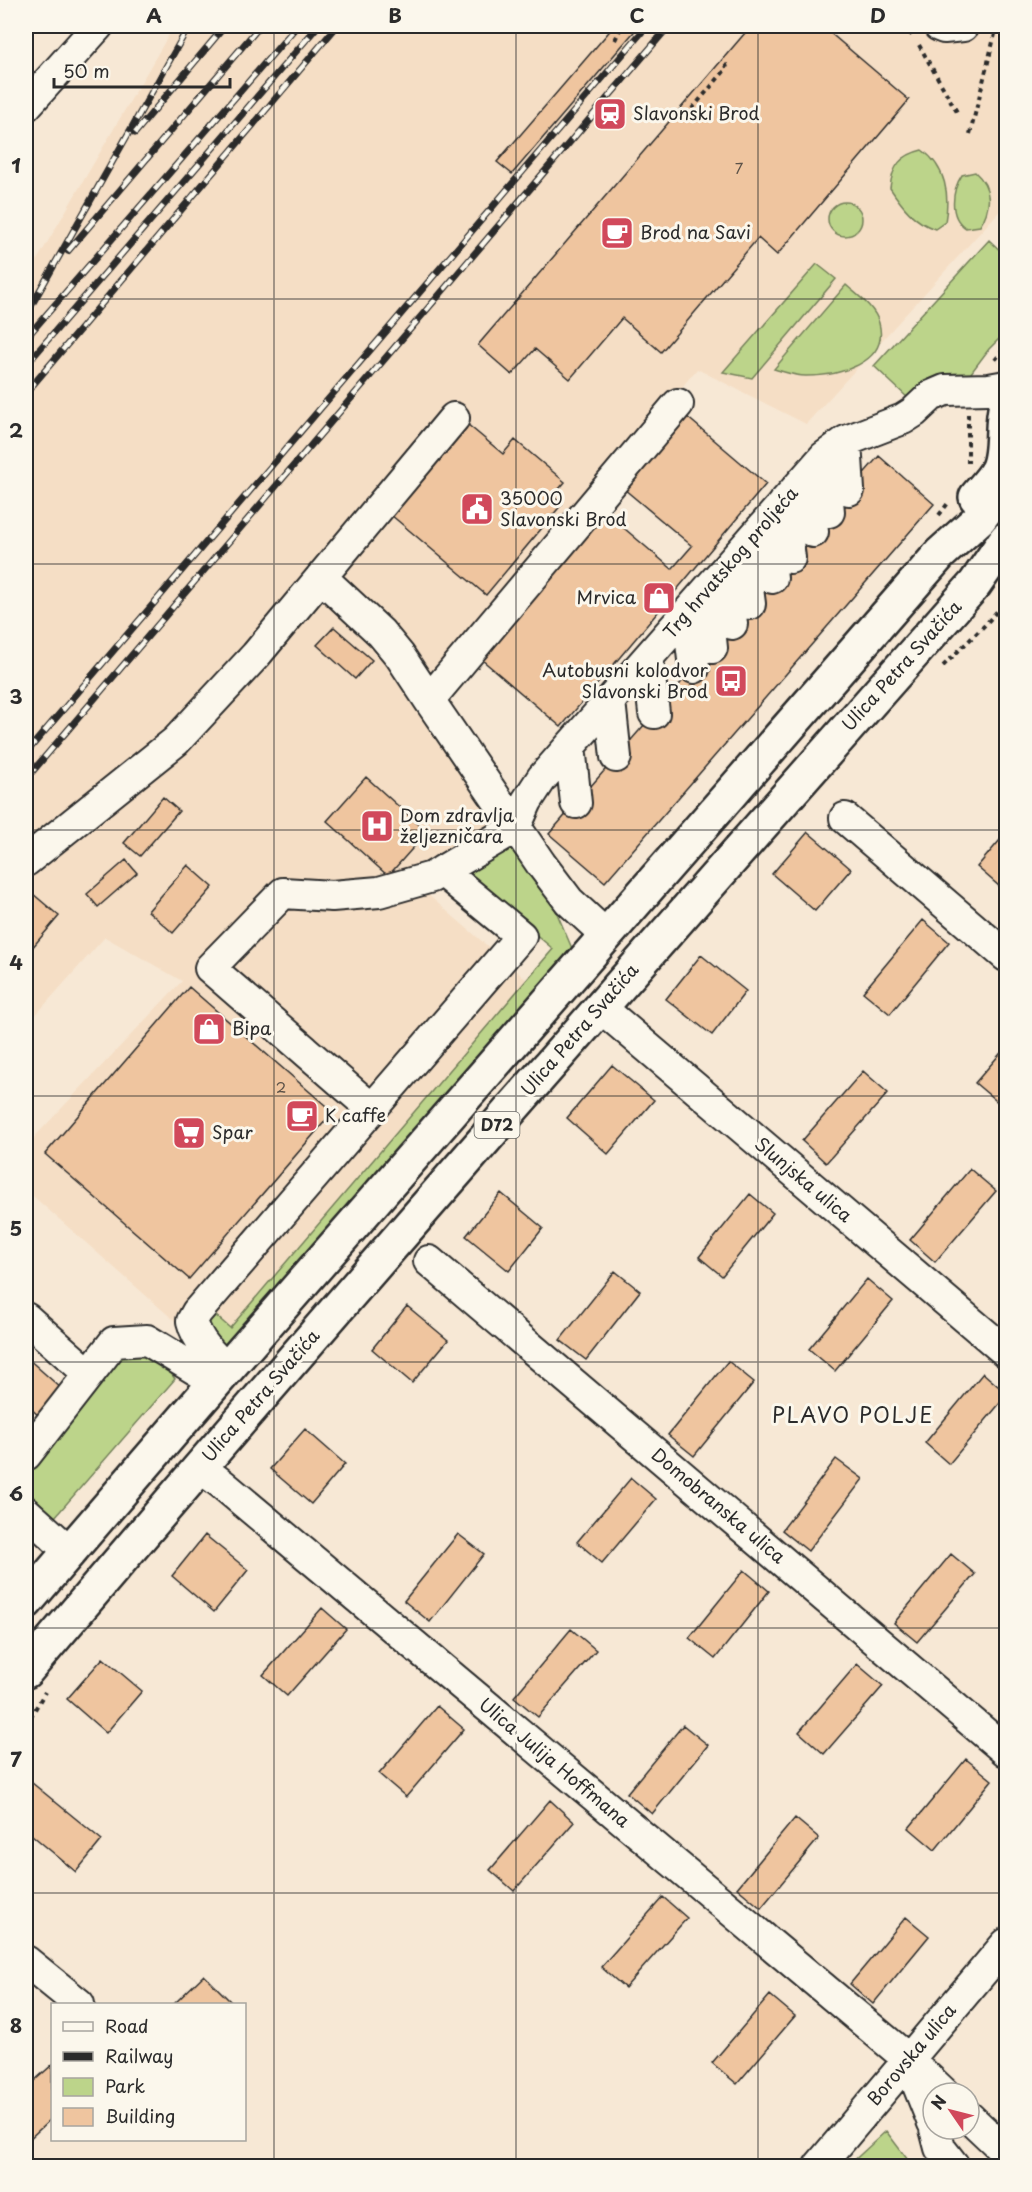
<svg xmlns="http://www.w3.org/2000/svg" width="1032" height="2192" font-family="'Playpen Sans',sans-serif">
	<style>
		.built { fill: #f5dec5 }
		.green { fill: #bcd48a; stroke: #74805a; stroke-width: 1.5 }
		.building { fill: #efc59f; stroke: #2b2b2b; stroke-width: 1.5 }
		.lines { fill: none; stroke-linecap: round; stroke-linejoin: round }
		.minor-casing { stroke: #2b2b2b; stroke-width: 34 }
		.major-casing { stroke: #2b2b2b; stroke-width: 38 }
		.path { stroke: #2b2b2b; stroke-width: 4; stroke-dasharray: 4.5 4.5; stroke-linecap: butt }
		.minor { stroke: #fbf7ec; stroke-width: 30 }
		.major { stroke: #fbf7ec; stroke-width: 33 }
		.rail-casing { stroke: #2b2b2b; stroke-width: 7 }
		.rail { stroke: #fbf7ec; stroke-width: 4.5; stroke-dasharray: 14; stroke-linecap: butt }
		.grid { fill: none; stroke: #2b2b2b; stroke-width: 1.5; stroke-opacity: 0.55 }
		.labels { text-anchor: middle; stroke-width: 6; stroke-linejoin: round; paint-order: stroke }
		.number-label { font-size: 15px; fill: #5c5248 }
		.shield { fill: #fbf7ec; stroke: #696865; stroke-width: 1.5 }
		.shield-label { font-size: 16px; font-weight: bold; fill: #2b2b2b }
		.poi-label { font-size: 18px; fill: #2b2b2b; stroke: #fbf7ec; text-anchor: start }
		.street-label { font-size: 18px; fill: #2b2b2b; stroke: #fbf7ec }
		.quarter-label { font-size: 21px; letter-spacing: 1.5px; fill: #2b2b2b; stroke: #fbf7ec }
		.neatline { fill: none; stroke: #2b2b2b; stroke-width: 2 }
		.grid-label { font-size: 20px; text-anchor: middle; font-weight: bold; fill: #2b2b2b }
	</style>
	<rect width="100%" height="100%" fill="#f7e8d5"/>
	<filter id="ink" filterUnits="userSpaceOnUse"><feTurbulence type="fractalNoise" baseFrequency=".0167" numOctaves="2"/><feDisplacementMap in="SourceGraphic" scale="12" xChannelSelector="R" yChannelSelector="G"/><feConvolveMatrix kernelMatrix="1 2 1 2 8 2 1 2 1" color-interpolation-filters="sRGB"/></filter>
	<g filter="url(#ink)">
		<!-- built -->
		<path class="built" d="M 174,26 L 1006,26 L 1006,204 L 806,424 L 697,369 L 420,702 L 496,829 L 404,874 L 527,980 L 230,1329 L 209,1351 L 26,1190 L 26,1146 L 182,981 L 105,937 L 26,1026 L 26,279 Z"/>
		<!-- green -->
		<path class="green" d="M 922,150 C 946,167 950,195 945,222 L 935,229 C 914,222 902,206 890,188 C 892,166 901,155 922,150 Z
			M 975,172 C 992,187 992,207 980,226 L 966,228 C 948,217 952,190 962,175 Z
			M828 219a17 17 0 1 1 34 0a17 17 0 1 1-34 0Z
			M 989,240 L 1006,256 L 1006,332 L 989,349 L 968,377 L 910,400 L 874,366 Z
			M 817,264 L 836,279 L 752,378 L 723,372 Z
			M 846,285 C 857,295 875,307 879,323 C 890,364 837,376 806,376 C 795,376 785,372 774,369 Z
			M 508,846 L 518,849 L 553,904 L 574,953 L 224,1349 L 219,1345 L 202,1314 L 207,1308 L 230,1328 L 553,949 L 464,873 Z
			M 131,1352 C 147,1356 166,1364 175,1379 L 55,1517 L 26,1490 L 26,1467 L 111,1361 Z
			M 886,2131 L 908,2160 L 905,2166 L 848,2166 Z"/>
		<!-- building -->
		<path class="building" d="M 614,26 L 639,26 L 512,174 L 497,162 Z
			M 751,26 L 822,26 L 909,100 L 777,255 L 758,238 L 661,352 L 622,318 L 570,379 L 535,349 L 512,375 L 478,345 Z
			M 686,416 L 766,484 L 561,727 L 481,659 L 605,512 L 672,569 L 692,546 L 624,489 Z
			M 467,424 L 503,454 L 515,440 L 565,482 L 553,496 L 562,504 L 486,595 L 391,515 Z
			M 879,456 L 934,504 L 605,882 L 549,834 Z
			M 334,627 L 372,660 L 355,679 L 317,645 Z
			M 366,777 L 427,832 L 388,876 L 327,821 Z
			M 163,797 L 179,811 L 140,856 L 124,843 Z
			M 808,832 L 851,869 L 815,911 L 772,874 Z
			M 1006,833 L 1006,892 L 977,867 Z
			M 126,860 L 137,873 L 98,907 L 87,894 Z
			M 188,865 L 213,887 L 173,933 L 148,911 Z
			M 26,888 L 59,916 L 26,955 Z
			M 923,920 L 949,942 L 890,1014 L 863,992 Z
			M 701,955 L 746,991 L 712,1035 L 666,999 Z
			M 189,987 L 333,1112 L 189,1279 L 45,1154 Z
			M 1006,1047 L 1006,1099 L 1001,1105 L 975,1083 Z
			M 612,1065 L 654,1100 L 608,1154 L 567,1118 Z
			M 863,1071 L 888,1093 L 826,1163 L 802,1141 Z
			M 970,1169 L 996,1191 L 935,1262 L 910,1240 Z
			M 501,1193 L 543,1228 L 509,1271 L 466,1236 Z
			M 750,1194 L 773,1213 L 722,1276 L 699,1257 Z
			M 615,1271 L 640,1291 L 586,1360 L 560,1340 Z
			M 867,1279 L 893,1301 L 835,1371 L 809,1349 Z
			M 407,1306 L 448,1340 L 412,1383 L 372,1349 Z
			M 26,1357 L 62,1389 L 39,1416 L 30,1408 L 26,1414 Z
			M 728,1361 L 754,1382 L 694,1456 L 668,1435 Z
			M 983,1373 L 1006,1393 L 1006,1396 L 949,1464 L 925,1443 Z
			M 305,1429 L 345,1464 L 311,1504 L 270,1469 Z
			M 836,1459 L 863,1479 L 808,1551 L 782,1530 Z
			M 631,1478 L 656,1499 L 602,1563 L 577,1542 Z
			M 458,1534 L 484,1554 L 430,1622 L 404,1601 Z
			M 205,1535 L 248,1570 L 214,1612 L 172,1576 Z
			M 951,1554 L 975,1574 L 917,1642 L 894,1623 Z
			M 744,1570 L 769,1591 L 715,1659 L 689,1638 Z
			M 322,1608 L 346,1629 L 287,1696 L 263,1675 Z
			M 571,1629 L 596,1650 L 538,1717 L 514,1697 Z
			M 103,1658 L 142,1691 L 106,1733 L 67,1699 Z
			M 857,1664 L 883,1686 L 824,1754 L 799,1732 Z
			M 437,1706 L 464,1729 L 406,1797 L 379,1774 Z
			M 683,1725 L 708,1745 L 652,1814 L 627,1793 Z
			M 966,1759 L 992,1780 L 935,1850 L 909,1828 Z
			M 26,1778 L 102,1840 L 76,1872 L 26,1830 Z
			M 550,1800 L 574,1822 L 514,1891 L 490,1870 Z
			M 795,1818 L 819,1838 L 761,1908 L 737,1888 Z
			M 663,1897 L 687,1918 L 625,1988 L 601,1967 Z
			M 906,1917 L 929,1936 L 873,2004 L 850,1984 Z
			M 204,1975 L 233,2004 L 174,2004 Z
			M 770,1995 L 795,2016 L 737,2084 L 712,2063 Z
			M 52,2065 L 52,2118 L 26,2142 L 26,2088 Z"/>
		<g class="lines">
			<!-- minor casing -->
			<g class="minor-casing">
				<path id="minor" d="M 939,26 L 944,28 L 963,26
					M 26,106 L 98,26
					M 846,441 L 849,490
					M 824,457 L 829,512
					M 807,484 L 813,532
					M 783,503 L 790,558
					M 766,527 L 772,578
					M 743,550 L 750,604
					M 726,573 L 732,624
					M 321,577 L 381,633 L 400,656 L 429,700
					M 706,593 L 712,648
					M 688,617 L 694,668
					M 648,658 L 654,713
					M 610,701 L 616,757
					M 570,746 L 576,803
					M 845,818 L 1006,956
					M 515,828 L 527,801 L 542,778 L 824,457 L 846,441 L 903,419 L 914,412 L 931,396 L 945,390 L 989,389 L 1006,386
					M 26,861 L 176,741 L 256,655 L 454,418
					M 442,871 L 515,828
					M 606,935 L 569,901 L 541,864 L 429,700 L 678,404
					M 600,1007 L 1006,1352
					M 429,1261 L 1006,1751
					M 26,1318 L 88,1373
					M 227,1369 C 212,1355 197,1341 192,1321 L 197,1312 L 521,936 L 442,871 L 432,877 L 379,892 L 332,896 L 283,893 L 210,968 L 371,1108
					M 26,1455 L 114,1342 L 147,1340 L 216,1382
					M 197,1469 L 210,1475 L 222,1484 L 908,2059 L 944,2093
					M 26,1512 L 69,1551
					M 26,1961 L 79,2004
					M 911,2068 L 933,2123
					M 969,2117 L 1006,2152
					M 935,2129 L 940,2148 L 954,2166
					M 819,2166 L 1006,1944"/>
			</g>
			<!-- major casing -->
			<g class="major-casing">
				<path id="major" d="M 976,497 C 983,488 992,480 997,470 C 1006,451 1000,426 1006,405
					M 26,1602 L 227,1369 L 940,554 L 980,518 L 1006,483
					M 26,1671 C 337,1304 656,944 975,584 L 1006,539"/>
			</g>
			<!-- path -->
			<path class="path" d="M 902,26 L 915,38
				M 615,40 L 622,26
				M 919,45 L 957,112
				M 679,115 L 684,118 L 727,68 L 725,61
				M 970,134 L 997,26
				M 995,360 L 1006,347
				M 968,414 L 968,463
				M 939,515 L 949,502
				M 943,666 L 985,625 L 1006,601
				M 26,1725 L 45,1692"/>
			<!-- minor -->
			<use href="#minor" class="minor"/>
			<!-- major -->
			<use href="#major" class="major"/>
			<!-- rail casing -->
			<g class="rail-casing">
				<path id="rail" d="M 135,133 L 225,26
					M 68,251 L 260,26
					M 26,315 L 189,26
					M 26,338 L 297,26
					M 26,365 L 318,26
					M 26,393 L 337,26
					M 26,753 L 647,26
					M 26,779 L 669,26"/>
			</g>
			<!-- rail -->
			<use href="#rail" class="rail"/>
		</g>
	</g>
	<!-- grid -->
	<path class="grid" d="M 274,26 L 274,2166M 516,26 L 516,2166M 758,26 L 758,2166M 26,299 L 1006,299M 26,564 L 1006,564M 26,830 L 1006,830M 26,1096 L 1006,1096M 26,1362 L 1006,1362M 26,1628 L 1006,1628M 26,1893 L 1006,1893"/>
	<!-- icons -->
	<defs>
		<g id="station-square" transform="scale(1.725)"><rect x="-9" y="-9" width="18" height="18" rx="4" fill="#d1495b" stroke="#fbf7ec"/><path d="M-3-6H3Q5-6 5-4V2Q5 4 3 4L4.5 6H3L1.5 4h-3L-3 6H-4.5L-3 4Q-5 4-5 2V-4Q-5-6-3-6ZM-3.5-4v3h7v-3ZM-3.5 1v1.5H-2V1ZM2 1v1.5H3.5V1Z" fill="#fff"/></g>
		<g id="cafe-square" transform="scale(1.725)"><rect x="-9" y="-9" width="18" height="18" rx="4" fill="#d1495b" stroke="#fbf7ec"/><path d="M-5.5-4.5H6V0H3Q3 3.5 0 3.5H-2.5Q-5.5 3.5-5.5 0ZM3-3.2v2h1.7v-2ZM-6 4.5H4V6H-6Z" fill="#fff"/></g>
		<g id="civic-square" transform="scale(1.725)"><rect x="-9" y="-9" width="18" height="18" rx="4" fill="#d1495b" stroke="#fbf7ec"/><path d="M-.6-6.5H3V-4.5H.6V-3L4-1V1h2V6H-6V1h2V-1L-.6-3ZM-1.2 2.5V6h2.4V2.5Z" fill="#fff"/></g>
		<g id="shop-square" transform="scale(1.725)"><rect x="-9" y="-9" width="18" height="18" rx="4" fill="#d1495b" stroke="#fbf7ec"/><path d="M-5-2.5h2.3a2.7 3.5 0 0 1 5.4 0H5L5.5 6h-11ZM-1.5-2.5h3a1.5 2.3 0 0 0-3 0Z" fill="#fff"/></g>
		<g id="bus-square" transform="scale(1.725)"><rect x="-9" y="-9" width="18" height="18" rx="4" fill="#d1495b" stroke="#fbf7ec"/><path d="M-5-6H5V4H4V6H2V4H-2V6H-4V4H-5ZM-3.5-4V0h7V-4ZM-3.5 1.2v1.5H-2V1.2ZM2 1.2v1.5H3.5V1.2Z" fill="#fff"/></g>
		<g id="hospital-square" transform="scale(1.725)"><rect x="-9" y="-9" width="18" height="18" rx="4" fill="#d1495b" stroke="#fbf7ec"/><path d="M-5-5h3v3.5h4V-5h3V5h-3V1.5h-4V5h-3Z" fill="#fff"/></g>
		<g id="supermarket-square" transform="scale(1.725)"><rect x="-9" y="-9" width="18" height="18" rx="4" fill="#d1495b" stroke="#fbf7ec"/><path d="M-6-5.5h2.5l.6 2H6L4.5 2H-2.5L-4.4-4H-6ZM-1.5 3.2a1.3 1.3 0 1 0 .1 0ZM3 3.2a1.3 1.3 0 1 0 .1 0Z" fill="#fff"/></g>
	</defs>
	<g fill-rule="evenodd">
		<use href="#station-square" x="610" y="114"/>
		<use href="#cafe-square" x="617" y="233"/>
		<use href="#civic-square" x="477" y="509"/>
		<use href="#shop-square" x="659" y="598"/>
		<use href="#bus-square" x="731" y="681"/>
		<use href="#hospital-square" x="377" y="826"/>
		<use href="#shop-square" x="209" y="1029"/>
		<use href="#cafe-square" x="302" y="1116"/>
		<use href="#supermarket-square" x="189" y="1133"/>
	</g>
	<g class="labels">
		<!-- number labels -->
		<g class="number-label">
			<text x="739" y="174">7</text>
			<text x="281" y="1093">2</text>
		</g>
		<!-- shield labels -->
		<rect class="shield" x="474.5" y="1112" width="45" height="26" rx="4.5"/>
		<g class="shield-label">
			<text x="497" y="1131">D72</text>
		</g>
		<!-- poi labels -->
		<g class="poi-label">
			<text x="633" y="120">Slavonski Brod</text>
			<text x="640" y="239">Brod na Savi</text>
			<text x="500" y="505">35000<tspan x="500" dy="21">Slavonski Brod</tspan></text>
			<text x="636" y="604" text-anchor="end">Mrvica</text>
			<text x="708" y="677" text-anchor="end">Autobusni kolodvor<tspan x="708" dy="21">Slavonski Brod</tspan></text>
			<text x="400" y="822">Dom zdravlja<tspan x="400" dy="21">željezničara</tspan></text>
			<text x="232" y="1035">Bipa</text>
			<text x="325" y="1122">K caffe</text>
			<text x="212" y="1139">Spar</text>
		</g>
		<!-- street labels -->
		<g class="street-label">
			<text transform="translate(731 563) rotate(-49)" y="6">Trg hrvatskog proljeća</text>
			<text transform="translate(902 666) rotate(-48)" y="6">Ulica Petra Svačića</text>
			<text transform="translate(580 1030) rotate(-49)" y="6">Ulica Petra Svačića</text>
			<text transform="translate(803 1180) rotate(40)" y="6">Slunjska ulica</text>
			<text transform="translate(261 1396) rotate(-49)" y="6">Ulica Petra Svačića</text>
			<text transform="translate(718 1506) rotate(40)" y="6">Domobranska ulica</text>
			<text transform="translate(554 1763) rotate(40)" y="6">Ulica Julija Hoffmana</text>
			<text transform="translate(912 2055) rotate(-50)" y="6">Borovska ulica</text>
		</g>
		<!-- quarter labels -->
		<g class="quarter-label">
			<text x="853" y="1423">PLAVO POLJE</text>
		</g>
	</g>
	<!-- margin -->
	<rect width="1032" height="2192" fill="none" stroke="#fbf7ec" stroke-width="66"/>
	<!-- legend -->
	<rect x="51" y="2003" width="195" height="138" fill="#fbf7ec" stroke="#a8a59f" stroke-width="1.5"/>
	<rect x="63" y="2022" width="30" height="9" fill="#fbf7ec" stroke="#a8a59f" stroke-width="1.5"/>
	<text x="105" y="2033" font-size="18" fill="#2b2b2b">Road</text>
	<rect x="63" y="2052" width="30" height="9" fill="#2b2b2b" stroke="#a8a59f" stroke-width="1.5"/>
	<text x="105" y="2063" font-size="18" fill="#2b2b2b">Railway</text>
	<rect x="63" y="2078" width="30" height="18" fill="#bcd48a" stroke="#a8a59f" stroke-width="1.5"/>
	<text x="105" y="2093" font-size="18" fill="#2b2b2b">Park</text>
	<rect x="63" y="2108" width="30" height="18" fill="#efc59f" stroke="#a8a59f" stroke-width="1.5"/>
	<text x="105" y="2123" font-size="18" fill="#2b2b2b">Building</text>
	<!-- north arrow -->
	<g transform="translate(951 2111) rotate(305)"><circle r="28" fill="#fbf7ec" stroke="#a8a59f" stroke-width="1.5"/>
	<path d="M0-4.5L10 22L0 15L-10 22Z" fill="#d1495b"/>
	<text y="-9" font-size="16" font-weight="bold" text-anchor="middle" fill="#2b2b2b">N</text>
	</g>
	<!-- scale -->
	<path d="M54 78v9h176v-9" fill="none" stroke="#2b2b2b" stroke-width="3"/>
	<text x="63" y="78" font-size="18" fill="#2b2b2b" stroke="#fbf7ec" stroke-width="4.5" paint-order="stroke">50 m</text>
	<rect x="33" y="33" width="966" height="2126" class="neatline"/>
	<g class="grid-label">
		<text x="154" y="23">A</text>
		<text x="395" y="23">B</text>
		<text x="637" y="23">C</text>
		<text x="878" y="23">D</text>
		<text x="16" y="173">1</text>
		<text x="16" y="438">2</text>
		<text x="16" y="704">3</text>
		<text x="16" y="970">4</text>
		<text x="16" y="1236">5</text>
		<text x="16" y="1501">6</text>
		<text x="16" y="1767">7</text>
		<text x="16" y="2033">8</text>
	</g>
</svg>
